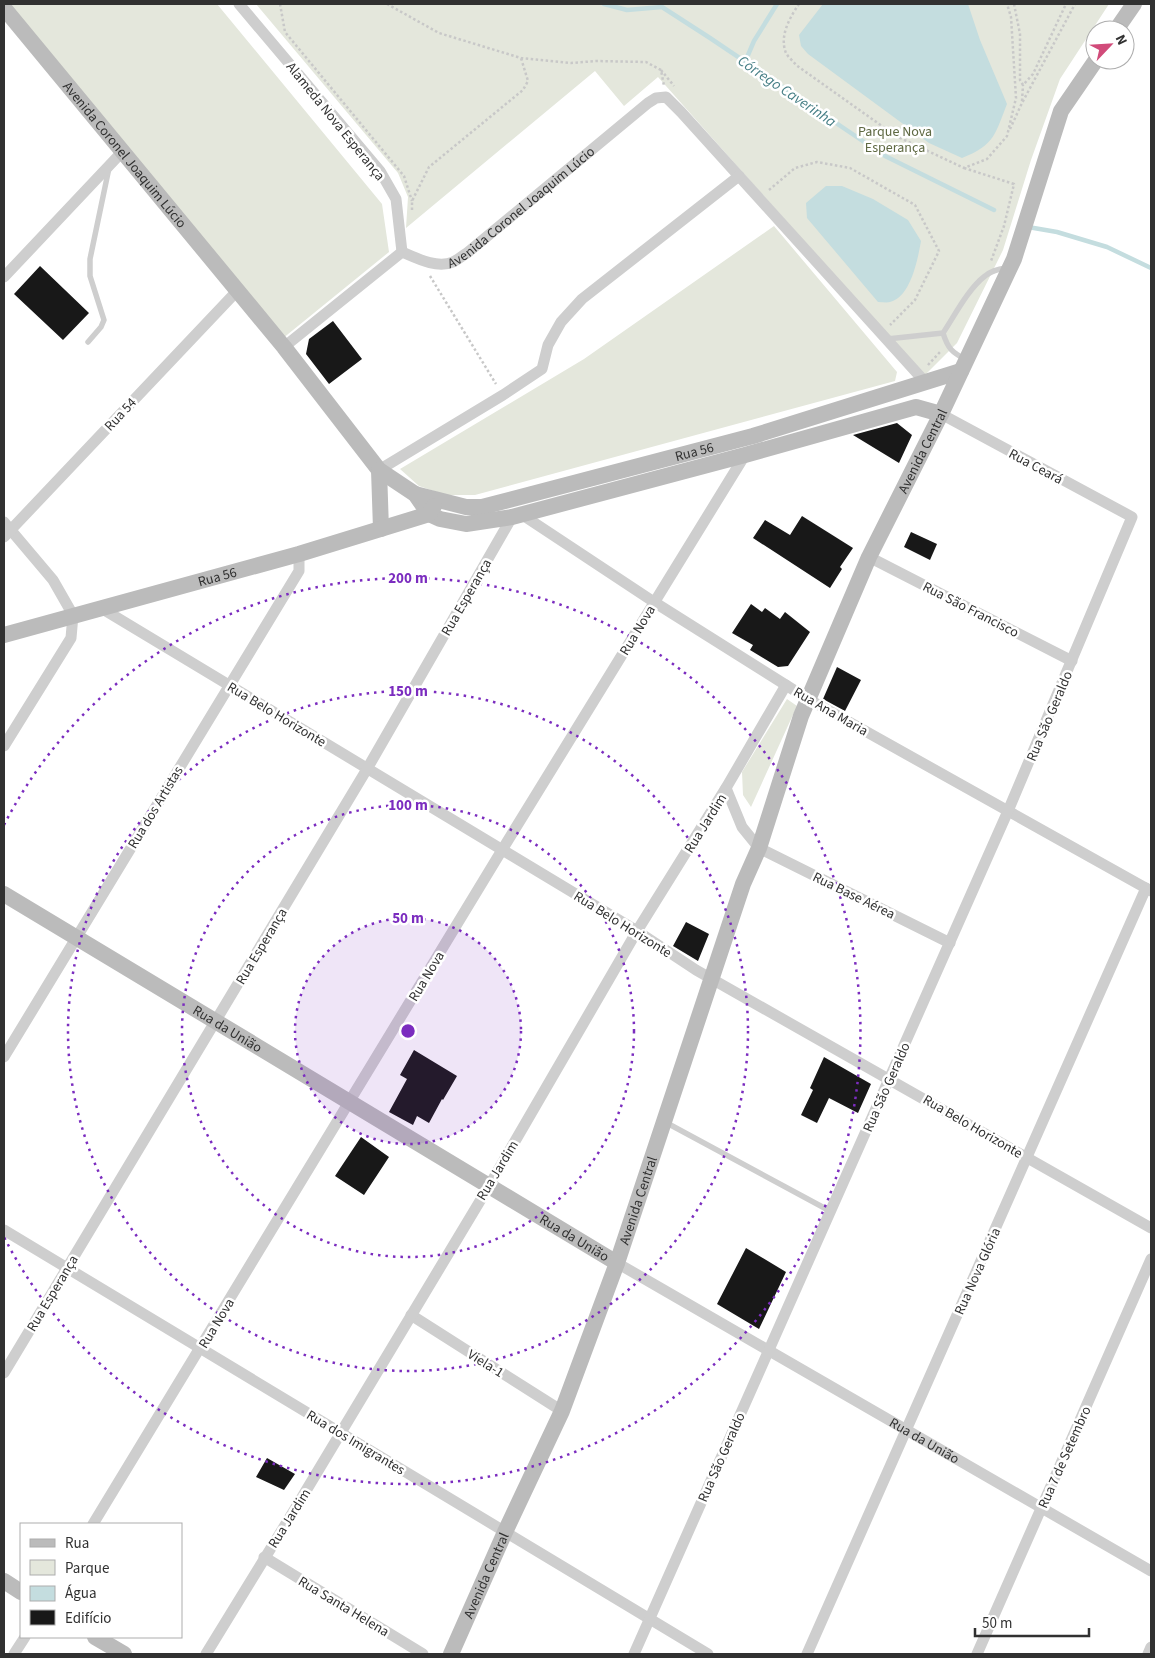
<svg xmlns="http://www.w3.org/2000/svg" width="1155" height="1658" font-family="'Source Sans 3',sans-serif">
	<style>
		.green { fill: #e4e7dc }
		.water { fill: #c4dddf }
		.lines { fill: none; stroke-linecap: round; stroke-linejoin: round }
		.stream { stroke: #c4dddf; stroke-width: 4.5 }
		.building { fill: #181818 }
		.path { stroke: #c8c8c8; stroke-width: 2.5; stroke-dasharray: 2.5 2.5; stroke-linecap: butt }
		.lane { stroke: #cecece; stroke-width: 5.5 }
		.street { stroke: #cecece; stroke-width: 11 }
		.secondary { stroke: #bbb; stroke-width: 16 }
		.ring { fill: none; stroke: #7b2cbf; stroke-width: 2.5; stroke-dasharray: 2.5 5 }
		.labels { text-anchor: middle; stroke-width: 5; stroke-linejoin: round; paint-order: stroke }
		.street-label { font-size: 14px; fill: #313131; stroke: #fff }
		.park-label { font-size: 14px; fill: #5f6943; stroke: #fff }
		.water-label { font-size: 15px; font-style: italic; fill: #457e85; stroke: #fff }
		.centre { fill: #7b2cbf; stroke: #fff; stroke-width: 2.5 }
		.ring-label { font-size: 15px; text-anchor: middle; font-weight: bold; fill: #7b2cbf; stroke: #fff; stroke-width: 5; stroke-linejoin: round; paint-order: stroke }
	</style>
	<rect width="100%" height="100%" fill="#fff"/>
	<!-- green -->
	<path class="green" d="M 7,4 L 217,4 L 382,204 L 389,252 L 282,339 Z
		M 256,4 L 1109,4 L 1060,79 L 1031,160 L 1003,250 L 957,343 L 924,376 L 658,77 L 624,106 L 595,71 L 406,228 L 408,197 L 398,173 Z
		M 774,226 L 897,372 L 895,381 L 475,495 L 446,495 L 419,486 L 400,469 L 584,359 Z
		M 787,699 L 797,706 L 751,807 L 743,795 L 742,772 Z"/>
	<!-- water -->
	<path class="water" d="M 823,4 L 968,4 L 980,40 L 1007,104 C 995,134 995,145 962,158 L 929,143 L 808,54 L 801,46 L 799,35 Z
		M 826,186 L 842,186 L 873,199 L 908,220 L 921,241 C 918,258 911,297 890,302 C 887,303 882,302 878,302 L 807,218 L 806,203 Z"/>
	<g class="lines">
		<!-- stream -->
		<path class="stream" d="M 604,4 L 627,10 L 662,7 L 710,38 L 885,156 L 994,210
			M 745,62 L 754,41 L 777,4
			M 1028,227 L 1057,232 L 1107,247 L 1151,268"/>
	</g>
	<!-- building -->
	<path class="building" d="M 40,266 L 89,313 L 63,340 L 14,294 Z
		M 333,321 L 362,359 L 329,384 L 306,354 L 309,339 Z
		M 897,423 L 912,435 L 899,463 L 853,435 Z
		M 802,516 L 853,548 L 840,567 L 842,569 L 830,588 L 753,538 L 765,520 L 790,535 Z
		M 911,532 L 937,544 L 930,560 L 904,547 Z
		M 751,604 L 762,612 L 765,608 L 780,619 L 785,612 L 810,632 L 788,666 L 778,667 L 750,650 L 753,645 L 732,633 Z
		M 837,667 L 861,680 L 845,711 L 823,699 Z
		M 686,922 L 709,934 L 698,961 L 673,946 Z
		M 414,1050 L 457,1076 L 443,1100 L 442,1099 L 429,1123 L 417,1116 L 413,1125 L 389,1112 L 407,1079 L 400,1075 Z
		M 824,1057 L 871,1084 L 858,1113 L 829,1098 L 817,1123 L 801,1115 L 813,1090 L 810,1088 Z
		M 361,1137 L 389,1157 L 364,1195 L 335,1176 Z
		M 746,1248 L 786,1272 L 759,1329 L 717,1304 Z
		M 267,1458 L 295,1474 L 284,1490 L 256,1477 Z"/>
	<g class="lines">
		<!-- path -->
		<path class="path" d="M 280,4 L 285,32 L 404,176 L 412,201
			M 387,4 L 439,33 L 521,58 L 571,63 L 596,61 L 646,62 L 661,70 L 664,86
			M 799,4 C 790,17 779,36 786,53 C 788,57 793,61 796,65 L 896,136 L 964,168 L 987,159 L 1007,136 L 1016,98 L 1011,17 L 1007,4
			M 1014,4 L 1020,34 L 1020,80 L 1023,85 L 1033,74 L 1066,4
			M 661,70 L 674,86
			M 1022,101 L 1023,85
			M 1010,129 L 1022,103 L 1075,4
			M 964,168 L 1014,184 L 1004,226 L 991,261
			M 769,190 L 795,168 L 817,162 L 850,168 L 915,205 L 939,251 L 915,300 L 890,325
			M 412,210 L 412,201 L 429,167 L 523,90 L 528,81 L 521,58
			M 430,276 L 496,384
			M 928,365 L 940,352"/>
		<!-- lane -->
		<path class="lane" d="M 887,339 L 943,333
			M 88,342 L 101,327 L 104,320 L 90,276 L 90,259 L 109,168
			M 966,360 C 952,352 948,349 943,333 C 955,315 968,289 985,276 C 991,271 998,269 1006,268
			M 665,1122 L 830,1211"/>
		<!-- street -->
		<g class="street">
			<path d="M 239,4 L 380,171 L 396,199 L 402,252"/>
			<path d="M 4,277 L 122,152"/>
			<path id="s1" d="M 284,347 L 402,252 C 416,258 437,269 453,262 C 457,260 462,256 467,253 L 648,103 L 656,98 L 666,97 L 681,112 L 926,383"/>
			<path d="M 379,470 L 503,395 L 542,369 L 548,345 L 561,322 L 582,299 L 739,176"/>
			<path d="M 521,514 L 654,602 L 808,699 L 1151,891"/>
			<path d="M 4,522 L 53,580 L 73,615 L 71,638 L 4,746"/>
			<path d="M 4,537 L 237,291"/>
			<path d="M 869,557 L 1072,661"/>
			<path d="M 101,608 L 637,931 L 696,970 L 1151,1228"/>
			<path d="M 726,788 L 742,827 L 759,848 L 950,943"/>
			<path d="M 4,1057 L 299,571 L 299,554"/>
			<path d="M 4,1230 L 708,1654"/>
			<path id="s2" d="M 617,1263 L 1151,1571"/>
			<path d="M 411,1315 L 562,1411"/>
			<path d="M 4,1373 L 367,769 L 512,517"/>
			<path d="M 93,1524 L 502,850 L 745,455"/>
			<path d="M 264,1557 L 423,1654"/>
			<path d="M 14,1654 L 25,1637"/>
			<path d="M 206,1654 L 298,1504 L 489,1186 L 637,931 L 726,788 L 786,685"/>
			<path d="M 634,1654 L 1008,811 L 1132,517 L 941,414"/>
			<path d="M 807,1654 L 1146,888"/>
			<path d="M 977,1654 L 1151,1259"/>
			<path d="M 1148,1654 L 1151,1647"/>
		</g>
		<!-- secondary -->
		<g class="secondary">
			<path id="s3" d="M 4,8 L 284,347 L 379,470 L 415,494 L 429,514"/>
			<path d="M 1116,30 L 1134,4"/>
			<path d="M 379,470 L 381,529"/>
			<path id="s4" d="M 415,494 L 466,507 L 482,507 L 753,436 L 961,371"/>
			<path d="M 429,514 L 440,519 L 466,524 L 512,517 L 745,455 L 916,407 L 941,414"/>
			<path id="s5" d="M 4,635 L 299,554 L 429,514 L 434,506"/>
			<path id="s6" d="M 4,894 L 617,1263"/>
			<path d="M 4,1581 L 21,1592"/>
			<path d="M 95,1637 L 124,1654"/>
			<path id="s7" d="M 451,1654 L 505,1532 L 562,1411 L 617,1263 L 743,884 L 759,848 L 801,716 L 869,557 L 941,414 L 1014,259 L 1061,111 L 1096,60"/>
		</g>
	</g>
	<!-- distance rings -->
	<circle cx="408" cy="1031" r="113" fill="#7b2cbf" fill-opacity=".12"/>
	<g class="ring">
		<circle cx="408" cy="1031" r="113"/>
		<circle cx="408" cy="1031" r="226"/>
		<circle cx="408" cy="1031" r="340"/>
		<path d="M4 825A453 453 0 1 1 4 1237"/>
	</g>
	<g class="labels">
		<!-- street labels -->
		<g class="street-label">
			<text transform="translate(336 121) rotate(51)" y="5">Alameda Nova Esperança</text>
			<text dy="5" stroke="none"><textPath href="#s3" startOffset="190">Avenida Coronel Joaquim Lúcio</textPath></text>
			<text dy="5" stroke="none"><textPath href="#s1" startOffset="292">Avenida Coronel Joaquim Lúcio</textPath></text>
			<text transform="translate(120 414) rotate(-47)" y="5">Rua 54</text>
			<text dy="5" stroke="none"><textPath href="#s4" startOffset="288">Rua 56</textPath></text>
			<text dy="5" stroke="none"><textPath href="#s7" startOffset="1294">Avenida Central</textPath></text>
			<text transform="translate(1036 466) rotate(28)" y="5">Rua Ceará</text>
			<text dy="5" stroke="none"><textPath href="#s5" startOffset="221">Rua 56</textPath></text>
			<text transform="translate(466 597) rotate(-60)" y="5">Rua Esperança</text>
			<text transform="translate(971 609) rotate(27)" y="5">Rua São Francisco</text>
			<text transform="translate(637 630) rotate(-59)" y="5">Rua Nova</text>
			<text transform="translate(831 711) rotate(30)" y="5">Rua Ana Maria</text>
			<text transform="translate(277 714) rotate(31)" y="5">Rua Belo Horizonte</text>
			<text transform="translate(1049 716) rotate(-67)" y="5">Rua São Geraldo</text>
			<text transform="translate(155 807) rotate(-59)" y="5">Rua dos Artistas</text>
			<text transform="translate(705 823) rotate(-58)" y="5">Rua Jardim</text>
			<text transform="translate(854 895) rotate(26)" y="5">Rua Base Aérea</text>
			<text transform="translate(623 924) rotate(32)" y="5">Rua Belo Horizonte</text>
			<text transform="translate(261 946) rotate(-59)" y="5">Rua Esperança</text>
			<text transform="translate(426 976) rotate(-59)" y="5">Rua Nova</text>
			<text dy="5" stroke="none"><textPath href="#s6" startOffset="261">Rua da União</textPath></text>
			<text transform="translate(886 1087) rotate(-66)" y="5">Rua São Geraldo</text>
			<text transform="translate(973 1126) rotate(30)" y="5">Rua Belo Horizonte</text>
			<text transform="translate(497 1170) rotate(-59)" y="5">Rua Jardim</text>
			<text dy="5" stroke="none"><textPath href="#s7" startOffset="491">Avenida Central</textPath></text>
			<text dy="5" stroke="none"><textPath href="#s6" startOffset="666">Rua da União</textPath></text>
			<text transform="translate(977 1271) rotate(-66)" y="5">Rua Nova Glória</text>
			<text transform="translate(52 1293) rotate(-59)" y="5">Rua Esperança</text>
			<text transform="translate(216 1323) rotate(-59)" y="5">Rua Nova</text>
			<text transform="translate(486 1363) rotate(32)" y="5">Viela-1</text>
			<text dy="5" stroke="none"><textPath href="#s2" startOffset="355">Rua da União</textPath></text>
			<text transform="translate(356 1442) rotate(31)" y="5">Rua dos Imigrantes</text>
			<text transform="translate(721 1457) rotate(-66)" y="5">Rua São Geraldo</text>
			<text transform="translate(1064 1457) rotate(-66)" y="5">Rua 7 de Setembro</text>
			<text transform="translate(289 1518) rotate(-58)" y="5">Rua Jardim</text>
			<text dy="5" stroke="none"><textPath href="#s7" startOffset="86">Avenida Central</textPath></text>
			<text transform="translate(344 1606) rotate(31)" y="5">Rua Santa Helena</text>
		</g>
		<!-- park labels -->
		<g class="park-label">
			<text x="895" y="136">Parque Nova<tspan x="895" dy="16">Esperança</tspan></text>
		</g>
		<!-- water labels -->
		<g class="water-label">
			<text transform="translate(787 91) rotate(34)" y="5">Córrego Caverinha</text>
		</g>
	</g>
	<circle cx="408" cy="1031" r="8" class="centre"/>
	<g class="ring-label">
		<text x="408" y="583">200 m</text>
		<text x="408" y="696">150 m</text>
		<text x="408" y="810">100 m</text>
		<text x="408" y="923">50 m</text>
	</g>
	<!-- border -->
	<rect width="1155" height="1658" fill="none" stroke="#313131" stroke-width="10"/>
	<!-- legend -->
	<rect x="20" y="1523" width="162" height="115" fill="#ffffff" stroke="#adadad"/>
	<rect x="30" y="1539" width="25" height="8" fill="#bbbbbb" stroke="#adadad"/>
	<text x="65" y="1548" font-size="15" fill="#313131">Rua</text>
	<rect x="30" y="1560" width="25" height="15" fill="#e4e7dc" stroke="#adadad"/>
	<text x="65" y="1573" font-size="15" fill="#313131">Parque</text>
	<rect x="30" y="1586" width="25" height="15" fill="#c4dddf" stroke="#adadad"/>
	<text x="65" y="1598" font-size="15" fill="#313131">Água</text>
	<rect x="30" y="1610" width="25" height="15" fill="#181818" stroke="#adadad"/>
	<text x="65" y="1623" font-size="15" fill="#313131">Edifício</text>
	<!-- north arrow -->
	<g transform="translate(1110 45) rotate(65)"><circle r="24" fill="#ffffff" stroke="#adadad"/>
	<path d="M0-4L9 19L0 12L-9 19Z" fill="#d14b7a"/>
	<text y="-8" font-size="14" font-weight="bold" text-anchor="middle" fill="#313131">N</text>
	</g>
	<!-- scale -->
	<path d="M975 1628v8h114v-8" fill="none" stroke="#313131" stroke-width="2.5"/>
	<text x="982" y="1628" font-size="15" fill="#313131" stroke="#ffffff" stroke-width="4" paint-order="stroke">50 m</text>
</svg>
